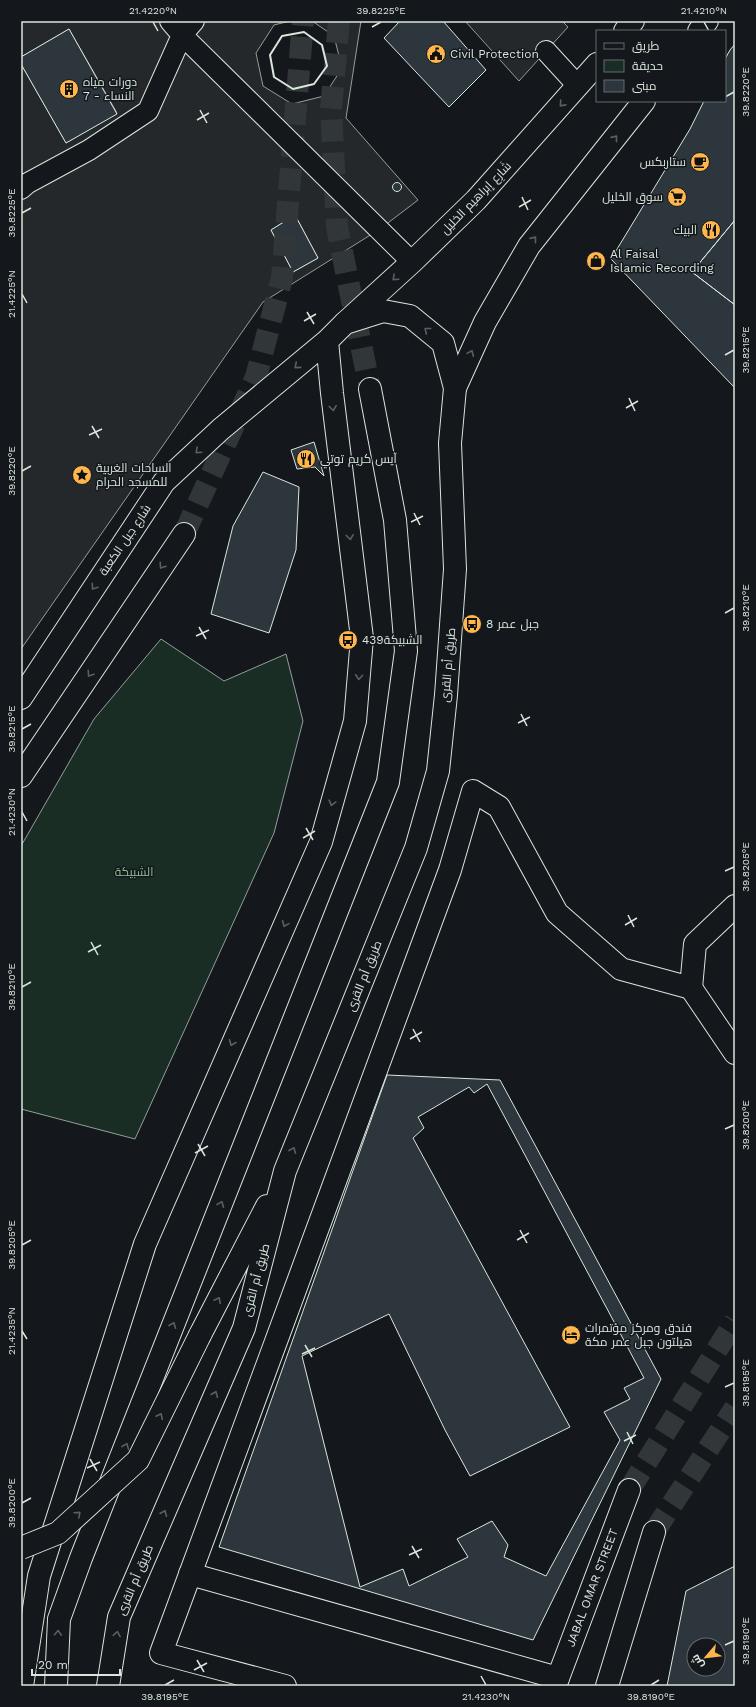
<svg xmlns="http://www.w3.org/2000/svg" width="756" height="1707" font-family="'Work Sans',Cairo,sans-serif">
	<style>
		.green { fill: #1a2d24; stroke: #939e99 }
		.parking { fill: #24282b; stroke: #939e99; fill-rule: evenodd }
		.building { fill: #2c363c; stroke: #d8e6dc; fill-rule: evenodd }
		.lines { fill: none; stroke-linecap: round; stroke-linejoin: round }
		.minor-tunnel { stroke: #313739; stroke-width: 22; stroke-dasharray: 22 11; stroke-linecap: butt }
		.trunk-tunnel { stroke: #313739; stroke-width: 22; stroke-dasharray: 22 11; stroke-linecap: butt }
		.pedestrian-casing { stroke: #d8e6dc; stroke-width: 22 }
		.minor-casing { stroke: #d8e6dc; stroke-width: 24 }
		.primary-casing { stroke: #d8e6dc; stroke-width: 24 }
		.trunk-casing { stroke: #d8e6dc; stroke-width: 24 }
		.pedestrian { stroke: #14181c; stroke-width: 20 }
		.minor { stroke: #14181c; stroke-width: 22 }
		.primary { stroke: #14181c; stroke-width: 22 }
		.trunk { stroke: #14181c; stroke-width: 22 }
		.trunk-bridge-casing { stroke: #d8e6dc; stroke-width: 24; stroke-linecap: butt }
		.trunk-bridge { stroke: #14181c; stroke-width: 22 }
		.wall { stroke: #d8e6dc; stroke-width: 2 }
		.oneway { stroke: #59605f }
		.ticks { fill: none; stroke: #d8e6dc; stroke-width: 1.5 }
		.labels { text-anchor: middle; stroke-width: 3; stroke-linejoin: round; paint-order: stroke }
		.poi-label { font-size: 12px; fill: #d8e6dc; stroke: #14181c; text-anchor: start }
		.street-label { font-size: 12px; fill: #d8e6dc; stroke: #14181c }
		.park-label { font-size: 12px; fill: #8ac095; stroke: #14181c }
		.neatline { fill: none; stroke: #d8e6dc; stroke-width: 1.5 }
		.ticks-label { font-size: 10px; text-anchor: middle; fill: #d8e6dc }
	</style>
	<rect width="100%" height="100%" fill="#14181c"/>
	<!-- green -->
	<path class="green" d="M 161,639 L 224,681 L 286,654 L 303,721 L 274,833 L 135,1139 L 21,1109 L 21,846 L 94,719 Z"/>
	<!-- parking -->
	<path class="parking" d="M 21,21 L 290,21 L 274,25 L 256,53 L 263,86 L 292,104 L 324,96 L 342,68 L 334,36 L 312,21 L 361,21 L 346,118 L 418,200 L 380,229 L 263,302 L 21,649 L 21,64 L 66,143 L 117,113 L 69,29 L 21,57 ZM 295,215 L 318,258 L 293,272 L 271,230 Z
		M 465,21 L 562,21 L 568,27 L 519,81 Z"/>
	<!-- building -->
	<path class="building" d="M 400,21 L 443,21 L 486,70 L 449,107 L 384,38 Z
		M 69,29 L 117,114 L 66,143 L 21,64 L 21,57 Z
		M 735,44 L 735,388 L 611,259 L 690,129 L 704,101 L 725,101 L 725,59 L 730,50 Z
		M392.5 187a4.5 4.5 0 1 1 9 0a4.5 4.5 0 1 1-9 0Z
		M 295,215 L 318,258 L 293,272 L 271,230 Z
		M 735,220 L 735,305 L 692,272 Z
		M 735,220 L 735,305 L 692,272 Z
		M 314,442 L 324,476 L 315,467 L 297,469 L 291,450 Z
		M 263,472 L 299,487 L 296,550 L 269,633 L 211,614 L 233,526 Z
		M 387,1075 L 500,1080 L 661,1379 L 533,1640 L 219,1547 Z
		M 487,1084 L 644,1378 L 624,1388 L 630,1399 L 604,1412 L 620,1440 L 546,1576 L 504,1557 L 508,1545 L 492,1521 L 457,1539 L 468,1557 L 409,1586 L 403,1569 L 360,1587 L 302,1356 L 389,1314 L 445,1430 L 470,1476 L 570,1427 L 413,1138 L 424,1128 L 418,1117 L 469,1087 L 474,1093 Z
		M 735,1566 L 735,1686 L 667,1686 L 686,1591 ZM 694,1645 L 718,1645 L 718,1669 L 694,1669 Z"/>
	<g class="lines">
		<!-- minor-tunnel -->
		<path class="minor-tunnel" d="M 629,1490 L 735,1321
			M 654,1532 L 735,1408"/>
		<!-- trunk-tunnel -->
		<path class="trunk-tunnel" d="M 339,21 L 331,109 L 337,227 L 370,389
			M 184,534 L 256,377 L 282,278 L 303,21"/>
		<!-- pedestrian casing -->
		<g class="pedestrian-casing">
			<path id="pedestrian" d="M 170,21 L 182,35 L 412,262
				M 546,51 L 578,86
				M 21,189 L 28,183 L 89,150 L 148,111 L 182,35 L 194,21"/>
		</g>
		<!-- minor casing -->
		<g class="minor-casing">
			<g id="minor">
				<path d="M 691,988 L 735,1053"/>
				<path d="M 190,1574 L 558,1678"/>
				<path d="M 285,1686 L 161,1653 L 450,870 L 473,791 L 499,807 L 557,913 L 621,969 L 691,988 L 695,944 L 735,906"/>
				<path id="s1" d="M 555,1686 L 629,1490"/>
				<path d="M 607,1686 L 654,1532"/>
			</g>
		</g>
		<!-- primary casing -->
		<g class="primary-casing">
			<path id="primary" d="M 625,31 L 633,21
				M 699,31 L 707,21
				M 345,323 L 412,262 L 476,200 L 597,64
				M 455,388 L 485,322 L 529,246 L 644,101"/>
		</g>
		<!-- trunk casing -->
		<g class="trunk-casing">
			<path id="trunk" d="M 21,698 L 164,482 L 221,429 L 327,341 L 345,323 L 383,311 L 410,316 L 443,343 L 455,388 L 450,443 L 455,569 L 446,695 L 438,771 L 416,848 L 285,1171 L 244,1328 L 119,1617 L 108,1686
				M 21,776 L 184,534
				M 200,1335 L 267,1206
				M 22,1686 L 39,1576 L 145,1244 L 321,842 L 355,721 L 362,638 L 332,393 L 327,341
				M 56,1686 L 59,1619 L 81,1558 L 388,782 L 406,651 L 395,520 L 370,389"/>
		</g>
		<!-- pedestrian -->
		<use href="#pedestrian" class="pedestrian"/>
		<!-- minor -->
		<use href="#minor" class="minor"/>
		<!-- primary -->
		<use href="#primary" class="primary"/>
		<!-- trunk -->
		<use href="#trunk" class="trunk"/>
		<!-- trunk-bridge casing -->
		<g class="trunk-bridge-casing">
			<path id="trunk-bridge" d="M 21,1548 L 58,1533 L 138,1460 L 200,1335"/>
		</g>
		<!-- trunk-bridge -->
		<use href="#trunk-bridge" class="trunk-bridge"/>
		<!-- wall -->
		<path class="wall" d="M 304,32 L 322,45 L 327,66 L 314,84 L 293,89 L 274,77 L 270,55 L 282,36 Z"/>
	</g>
	<!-- one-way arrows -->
	<defs><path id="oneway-chevron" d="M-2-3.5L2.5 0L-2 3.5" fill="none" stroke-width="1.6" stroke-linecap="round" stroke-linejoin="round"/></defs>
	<g class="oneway">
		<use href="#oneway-chevron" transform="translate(562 104) rotate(132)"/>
		<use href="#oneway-chevron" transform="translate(615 138) rotate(-51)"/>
		<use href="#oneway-chevron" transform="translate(534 239) rotate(-51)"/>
		<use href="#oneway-chevron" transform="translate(395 278) rotate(138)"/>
		<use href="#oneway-chevron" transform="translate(427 330) rotate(-141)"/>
		<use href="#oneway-chevron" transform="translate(471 353) rotate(-66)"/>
		<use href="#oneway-chevron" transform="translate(297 366) rotate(140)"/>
		<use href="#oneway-chevron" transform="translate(333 408) rotate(83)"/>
		<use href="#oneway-chevron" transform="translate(198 451) rotate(137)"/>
		<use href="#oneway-chevron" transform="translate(350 537) rotate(83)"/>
		<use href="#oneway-chevron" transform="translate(162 566) rotate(124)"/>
		<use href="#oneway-chevron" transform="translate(94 587) rotate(124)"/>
		<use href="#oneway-chevron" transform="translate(90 674) rotate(124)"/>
		<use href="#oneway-chevron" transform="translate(359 677) rotate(95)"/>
		<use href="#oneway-chevron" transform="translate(332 803) rotate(105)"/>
		<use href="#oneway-chevron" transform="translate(285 924) rotate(114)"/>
		<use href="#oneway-chevron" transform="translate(232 1043) rotate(113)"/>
		<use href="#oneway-chevron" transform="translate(293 1150) rotate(-68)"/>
		<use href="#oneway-chevron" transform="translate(221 1204) rotate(-68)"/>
		<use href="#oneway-chevron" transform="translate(218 1300) rotate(-63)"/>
		<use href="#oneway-chevron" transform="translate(173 1325) rotate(-68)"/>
		<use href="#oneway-chevron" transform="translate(215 1394) rotate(-67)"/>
		<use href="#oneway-chevron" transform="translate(160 1416) rotate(-64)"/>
		<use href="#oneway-chevron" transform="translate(126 1446) rotate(-68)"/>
		<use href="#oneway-chevron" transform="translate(164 1513) rotate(-67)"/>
		<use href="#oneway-chevron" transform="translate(78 1514) rotate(-42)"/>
		<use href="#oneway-chevron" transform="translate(58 1633) rotate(-87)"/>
		<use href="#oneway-chevron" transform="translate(117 1634) rotate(-81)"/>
	</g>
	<!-- ticks -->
	<path class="ticks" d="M 153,22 L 158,31M 704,22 L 709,31M 372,27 L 381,22M 725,97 L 734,92M 200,110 L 207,123M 197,120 L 209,113M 522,197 L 528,210M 519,207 L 531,200M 22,213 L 31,208M 22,294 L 27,303M 307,312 L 314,324M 304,321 L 316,314M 725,355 L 734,350M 629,398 L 635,411M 626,408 L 638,401M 92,426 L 99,438M 89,435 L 102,429M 22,471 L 31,466M 414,513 L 420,525M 411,522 L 423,516M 725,613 L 734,608M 199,627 L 206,639M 196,636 L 209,630M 521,714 L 527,726M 518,723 L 530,717M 22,729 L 31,724M 22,812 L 27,821M 306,828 L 313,840M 303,838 L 315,831M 725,871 L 734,867M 628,915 L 634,927M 625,925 L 637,918M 91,942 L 98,955M 88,952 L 101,945M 22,987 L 31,982M 413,1029 L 420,1042M 410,1039 L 422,1032M 725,1129 L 734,1125M 198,1144 L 205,1156M 195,1153 L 208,1146M 520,1230 L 527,1243M 517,1240 L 529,1233M 22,1245 L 31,1240M 22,1331 L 27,1339M 305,1345 L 312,1357M 302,1354 L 315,1348M 725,1387 L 734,1383M 627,1432 L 633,1444M 624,1441 L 636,1435M 90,1459 L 97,1471M 87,1468 L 100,1462M 22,1503 L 31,1498M 412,1546 L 419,1558M 409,1555 L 422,1549M 725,1645 L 734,1641M 197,1660 L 204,1672M 194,1670 L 207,1663M 481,1676 L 486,1685M 165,1685 L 174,1680M 651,1685 L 659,1680"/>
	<!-- icons -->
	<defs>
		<g id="civic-disc" transform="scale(1)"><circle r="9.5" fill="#ffb74d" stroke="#14181c"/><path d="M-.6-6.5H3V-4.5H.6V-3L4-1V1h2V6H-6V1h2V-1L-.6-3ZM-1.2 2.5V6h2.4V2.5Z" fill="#111"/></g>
		<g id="building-disc" transform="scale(1)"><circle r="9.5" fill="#ffb74d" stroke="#14181c"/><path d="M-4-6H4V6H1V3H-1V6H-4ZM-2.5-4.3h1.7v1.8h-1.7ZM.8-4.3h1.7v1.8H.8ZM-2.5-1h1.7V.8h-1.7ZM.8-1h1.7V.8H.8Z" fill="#111"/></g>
		<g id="cafe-disc" transform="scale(1)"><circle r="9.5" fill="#ffb74d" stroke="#14181c"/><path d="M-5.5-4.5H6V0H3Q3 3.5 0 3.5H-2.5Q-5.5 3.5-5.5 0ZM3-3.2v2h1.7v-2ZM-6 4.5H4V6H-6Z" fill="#111"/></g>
		<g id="supermarket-disc" transform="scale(1)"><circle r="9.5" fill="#ffb74d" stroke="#14181c"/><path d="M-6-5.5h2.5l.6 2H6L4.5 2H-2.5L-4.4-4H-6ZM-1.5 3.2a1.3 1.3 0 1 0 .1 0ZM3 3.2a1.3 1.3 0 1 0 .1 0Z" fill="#111"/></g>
		<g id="restaurant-disc" transform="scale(1)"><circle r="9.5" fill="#ffb74d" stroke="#14181c"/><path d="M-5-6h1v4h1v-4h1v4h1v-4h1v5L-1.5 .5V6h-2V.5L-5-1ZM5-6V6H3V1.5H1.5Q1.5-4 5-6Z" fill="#111"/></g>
		<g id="shop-disc" transform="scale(1)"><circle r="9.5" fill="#ffb74d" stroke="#14181c"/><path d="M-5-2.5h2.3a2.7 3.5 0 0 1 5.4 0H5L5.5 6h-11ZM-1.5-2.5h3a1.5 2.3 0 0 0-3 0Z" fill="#111"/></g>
		<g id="sight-disc" transform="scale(1)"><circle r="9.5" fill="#ffb74d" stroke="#14181c"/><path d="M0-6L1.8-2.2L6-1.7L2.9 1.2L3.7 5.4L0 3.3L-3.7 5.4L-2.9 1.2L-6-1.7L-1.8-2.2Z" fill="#111"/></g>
		<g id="bus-disc" transform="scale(1)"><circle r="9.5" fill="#ffb74d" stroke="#14181c"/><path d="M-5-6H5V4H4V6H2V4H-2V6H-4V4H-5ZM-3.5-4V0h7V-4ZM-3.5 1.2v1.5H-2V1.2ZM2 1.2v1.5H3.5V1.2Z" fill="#111"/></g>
		<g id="hotel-disc" transform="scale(1)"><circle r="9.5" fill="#ffb74d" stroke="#14181c"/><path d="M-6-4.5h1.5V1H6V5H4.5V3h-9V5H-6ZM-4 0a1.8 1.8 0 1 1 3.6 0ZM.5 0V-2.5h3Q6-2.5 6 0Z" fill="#111"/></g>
	</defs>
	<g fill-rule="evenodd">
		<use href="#civic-disc" x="436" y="54"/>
		<use href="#building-disc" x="69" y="89"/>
		<use href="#cafe-disc" x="700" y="162"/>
		<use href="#supermarket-disc" x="677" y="197"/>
		<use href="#restaurant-disc" x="711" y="230"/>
		<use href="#shop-disc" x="596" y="261"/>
		<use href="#restaurant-disc" x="306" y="459"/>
		<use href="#sight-disc" x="82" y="475"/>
		<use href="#bus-disc" x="472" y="624"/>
		<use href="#bus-disc" x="348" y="640"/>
		<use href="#hotel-disc" x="571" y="1335"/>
	</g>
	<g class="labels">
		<!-- poi labels -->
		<g class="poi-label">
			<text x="450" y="58">Civil Protection</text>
			<text x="83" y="86">دورات مياه<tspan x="83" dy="14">النساء - 7</tspan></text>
			<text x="686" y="166" text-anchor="end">ستاربكس</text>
			<text x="663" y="201" text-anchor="end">سوق الخليل</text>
			<text x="697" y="234" text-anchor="end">البيك</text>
			<text x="610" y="258">Al Faisal<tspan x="610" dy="14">Islamic Recording</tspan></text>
			<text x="320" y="463">آيس كريم توتي</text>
			<text x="96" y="472">الساحات الغربية<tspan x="96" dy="14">للمسجد الحرام</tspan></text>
			<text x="486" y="628">جبل عمر 8</text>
			<text x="362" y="644">الشبيكة439</text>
			<text x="585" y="1332">فندق ومركز مؤتمرات<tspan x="585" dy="14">هيلتون جبل عمر مكة</tspan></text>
		</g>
		<!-- street labels -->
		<g class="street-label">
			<text transform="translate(476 198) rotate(-46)" y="4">شَارِع إبراهيم الخليل</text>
			<text transform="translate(125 540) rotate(-56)" y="4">شارع جبل الكعبة</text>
			<text transform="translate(448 665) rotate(-85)" y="4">طريق أم القرى</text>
			<text transform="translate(364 976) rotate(-68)" y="4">طريق أم القرى</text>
			<text transform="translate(256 1280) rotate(-75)" y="4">طريق أم القرى</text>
			<text transform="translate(135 1580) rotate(-67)" y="4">طريق أم القرى</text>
			<text dy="4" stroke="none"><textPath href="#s1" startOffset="105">JABAL OMAR STREET</textPath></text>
		</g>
		<!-- park labels -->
		<g class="park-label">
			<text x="134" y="876">الشبيكة</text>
		</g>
	</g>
	<!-- border -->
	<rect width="756" height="1707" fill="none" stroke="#14181c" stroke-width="44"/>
	<!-- legend -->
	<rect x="596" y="30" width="130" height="72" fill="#14181c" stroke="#626a69"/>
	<rect x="604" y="43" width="20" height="6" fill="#14181c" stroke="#626a69"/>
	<text x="632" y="50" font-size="12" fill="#d8e6dc">طريق</text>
	<rect x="604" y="60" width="20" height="12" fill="#1a2d24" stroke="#626a69"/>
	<text x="632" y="70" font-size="12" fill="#d8e6dc">حديقة</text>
	<rect x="604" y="80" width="20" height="12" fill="#2c363c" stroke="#626a69"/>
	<text x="632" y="90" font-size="12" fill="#d8e6dc">مبنى</text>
	<!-- north arrow -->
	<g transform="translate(706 1657) rotate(242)"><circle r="19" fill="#14181c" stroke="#626a69"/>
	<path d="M0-3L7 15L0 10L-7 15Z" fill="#ffb74d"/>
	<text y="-6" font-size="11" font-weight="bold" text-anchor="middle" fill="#d8e6dc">ش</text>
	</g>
	<!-- scale -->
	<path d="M32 1669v6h88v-6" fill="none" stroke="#d8e6dc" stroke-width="2"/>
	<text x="38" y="1669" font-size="12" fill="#d8e6dc" stroke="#14181c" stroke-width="3" paint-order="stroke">20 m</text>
	<rect x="22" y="22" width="712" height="1663" class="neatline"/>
	<g class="ticks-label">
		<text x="153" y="14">21.4220°N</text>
		<text x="381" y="14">39.8225°E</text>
		<text x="704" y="14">21.4210°N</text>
		<text transform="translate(745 92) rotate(-90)" y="4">39.8220°E</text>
		<text transform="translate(11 213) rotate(-90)" y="4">39.8225°E</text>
		<text transform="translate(11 294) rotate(-90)" y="4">21.4225°N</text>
		<text transform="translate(745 350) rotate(-90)" y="4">39.8215°E</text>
		<text transform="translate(11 471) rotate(-90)" y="4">39.8220°E</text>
		<text transform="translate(745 608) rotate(-90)" y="4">39.8210°E</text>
		<text transform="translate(11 729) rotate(-90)" y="4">39.8215°E</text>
		<text transform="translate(11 812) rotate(-90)" y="4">21.4230°N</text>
		<text transform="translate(745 867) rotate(-90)" y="4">39.8205°E</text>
		<text transform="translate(11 987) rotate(-90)" y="4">39.8210°E</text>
		<text transform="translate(745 1125) rotate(-90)" y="4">39.8200°E</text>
		<text transform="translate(11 1245) rotate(-90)" y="4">39.8205°E</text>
		<text transform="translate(11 1331) rotate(-90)" y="4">21.4235°N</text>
		<text transform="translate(745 1383) rotate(-90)" y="4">39.8195°E</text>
		<text transform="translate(11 1503) rotate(-90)" y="4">39.8200°E</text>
		<text transform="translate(745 1641) rotate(-90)" y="4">39.8190°E</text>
		<text x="165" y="1700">39.8195°E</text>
		<text x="486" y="1700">21.4230°N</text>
		<text x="651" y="1700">39.8190°E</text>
	</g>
</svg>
